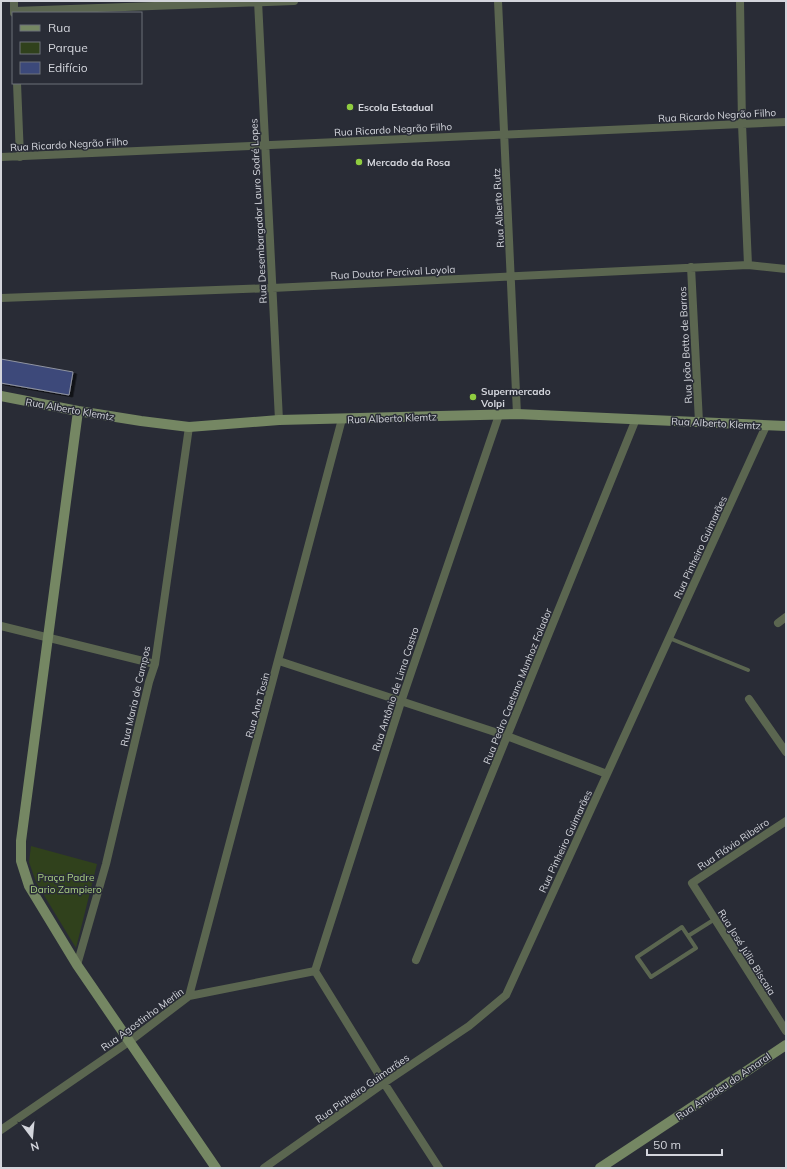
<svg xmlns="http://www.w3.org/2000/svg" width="787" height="1169" font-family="Mulish,sans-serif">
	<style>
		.green { fill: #30411c }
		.building { fill: #3c497a; stroke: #9094a1; filter: url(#shadow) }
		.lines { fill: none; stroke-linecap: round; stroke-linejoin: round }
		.lane { stroke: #5b6650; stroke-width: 4 }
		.street { stroke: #5b6650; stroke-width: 8 }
		.secondary { stroke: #758763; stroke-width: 10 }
		.poi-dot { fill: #90cd40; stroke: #292c36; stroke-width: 1.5 }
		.labels { text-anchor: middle; stroke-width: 3; stroke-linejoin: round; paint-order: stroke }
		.poi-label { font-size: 10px; font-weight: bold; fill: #d3d5dc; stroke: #292c36; text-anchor: start }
		.street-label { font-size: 10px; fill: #d3d5dc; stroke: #292c36 }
		.park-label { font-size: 10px; fill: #aad082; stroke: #292c36 }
	</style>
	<defs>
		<filter id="shadow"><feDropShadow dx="3.5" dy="2" stdDeviation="0" flood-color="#0009"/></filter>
	</defs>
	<rect width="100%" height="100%" fill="#292c36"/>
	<!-- green -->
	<path class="green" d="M 31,846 L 97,864 L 76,948 L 36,882 L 29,862 Z"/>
	<!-- building -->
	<path class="building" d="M 1,359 L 73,372 L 69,395 L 1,383 Z"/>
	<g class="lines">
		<!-- lane -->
		<path class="lane" d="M 669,638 L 748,670
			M 682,927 L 696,948 L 651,977 L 637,957 Z
			M 688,936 L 715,919"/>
		<!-- street -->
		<path class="street" d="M 14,1 L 14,13
			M 258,1 L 279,420
			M 498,1 L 517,414
			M 740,1 L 742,124 L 748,265
			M 14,11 L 294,1
			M 17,83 L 20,157
			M 1,157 L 786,122
			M 691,267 L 699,422
			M 1,298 L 272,288 L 748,265 L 786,269
			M 778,623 L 786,617
			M 1,626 L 155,664
			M 279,661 L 507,736 L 607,774
			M 749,699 L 786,752
			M 786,821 L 692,883 L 786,1031
			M 416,960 L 636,419
			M 77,965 L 106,864 L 149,682 L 155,664 L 189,427
			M 315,971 L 401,702 L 499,415
			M 315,971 L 384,1083 L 439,1168
			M 189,996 L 342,419
			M 1,1130 L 130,1041 L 189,996 L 315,971
			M 264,1168 L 384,1083 L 469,1026 L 506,995 L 766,426"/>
		<!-- secondary -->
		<path class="secondary" d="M 1,396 L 78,411 L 141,421 L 189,427 L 279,420 L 517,414 L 786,426
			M 78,411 L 21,841 L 21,861 L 29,886 L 77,965 L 216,1168
			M 600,1168 L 786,1045"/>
	</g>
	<!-- markers -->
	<g class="poi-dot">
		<circle cx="350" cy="107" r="4"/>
		<circle cx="359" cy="162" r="4"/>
		<circle cx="473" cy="397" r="4"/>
	</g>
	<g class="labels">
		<!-- poi labels -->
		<g class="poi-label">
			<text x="358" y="111">Escola Estadual</text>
			<text x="367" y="166">Mercado da Rosa</text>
			<text x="481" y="395">Supermercado<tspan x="481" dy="12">Volpi</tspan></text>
		</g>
		<!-- street labels -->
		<g class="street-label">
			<text transform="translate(717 115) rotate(-3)" y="4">Rua Ricardo Negrão Filho</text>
			<text transform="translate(393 129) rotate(-3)" y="4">Rua Ricardo Negrão Filho</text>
			<text transform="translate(69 144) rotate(-3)" y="4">Rua Ricardo Negrão Filho</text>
			<text transform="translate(498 208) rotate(-93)" y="4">Rua Alberto Rutz</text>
			<text transform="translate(258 211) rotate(-93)" y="4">Rua Desembargador Lauro Sodré Lopes</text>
			<text transform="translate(393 272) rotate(-3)" y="4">Rua Doutor Percival Loyola</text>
			<text transform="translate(685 345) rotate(-93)" y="4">Rua João Botto de Barros</text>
			<text transform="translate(70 409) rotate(10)" y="4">Rua Alberto Klemtz</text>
			<text transform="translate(392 418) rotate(-2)" y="4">Rua Alberto Klemtz</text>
			<text transform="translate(716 423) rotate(3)" y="4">Rua Alberto Klemtz</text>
			<text transform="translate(700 547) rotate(-65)" y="4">Rua Pinheiro Guimarães</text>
			<text transform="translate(517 686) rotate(-68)" y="4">Rua Pedro Caetano Munhoz Folador</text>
			<text transform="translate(395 689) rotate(-72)" y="4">Rua Antônio de Lima Castro</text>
			<text transform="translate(135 696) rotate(-77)" y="4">Rua Maria de Campos</text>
			<text transform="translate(257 705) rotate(-75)" y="4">Rua Ana Tosin</text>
			<text transform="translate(565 841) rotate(-65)" y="4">Rua Pinheiro Guimarães</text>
			<text transform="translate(733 844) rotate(-34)" y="4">Rua Flávio Ribeiro</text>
			<text transform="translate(747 952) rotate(58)" y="4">Rua José Júlio Biscaia</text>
			<text transform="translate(142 1019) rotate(-36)" y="4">Rua Agostinho Merlin</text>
			<text transform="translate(723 1086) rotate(-34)" y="4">Rua Amadeu do Amaral</text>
			<text transform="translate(362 1088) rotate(-35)" y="4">Rua Pinheiro Guimarães</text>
		</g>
		<!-- park labels -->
		<g class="park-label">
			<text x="66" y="881">Praça Padre<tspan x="66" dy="12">Dario Zampiero</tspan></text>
		</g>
	</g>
	<!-- border -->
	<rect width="787" height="1169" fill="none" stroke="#d3d5dc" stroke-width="4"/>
	<!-- legend -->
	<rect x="12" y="12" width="130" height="72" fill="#292c36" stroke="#6d7078"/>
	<rect x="20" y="25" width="20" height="6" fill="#758763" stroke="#6d7078"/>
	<text x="48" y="32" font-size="12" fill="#d3d5dc">Rua</text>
	<rect x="20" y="42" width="20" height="12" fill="#30411c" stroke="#6d7078"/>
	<text x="48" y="52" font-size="12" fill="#d3d5dc">Parque</text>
	<rect x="20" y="62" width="20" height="12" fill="#3c497a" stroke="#6d7078"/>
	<text x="48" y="72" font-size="12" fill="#d3d5dc">Edifício</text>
	<!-- north arrow -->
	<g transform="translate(32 1137) rotate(164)" stroke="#292c36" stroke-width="3" paint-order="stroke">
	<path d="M0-3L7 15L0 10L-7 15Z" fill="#d3d5dc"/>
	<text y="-6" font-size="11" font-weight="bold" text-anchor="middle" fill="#d3d5dc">N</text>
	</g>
	<!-- scale -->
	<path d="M647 1149v6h75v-6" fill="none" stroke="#d3d5dc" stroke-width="2"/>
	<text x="653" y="1149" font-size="12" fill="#d3d5dc" stroke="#292c36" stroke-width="3" paint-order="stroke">50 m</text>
</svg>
